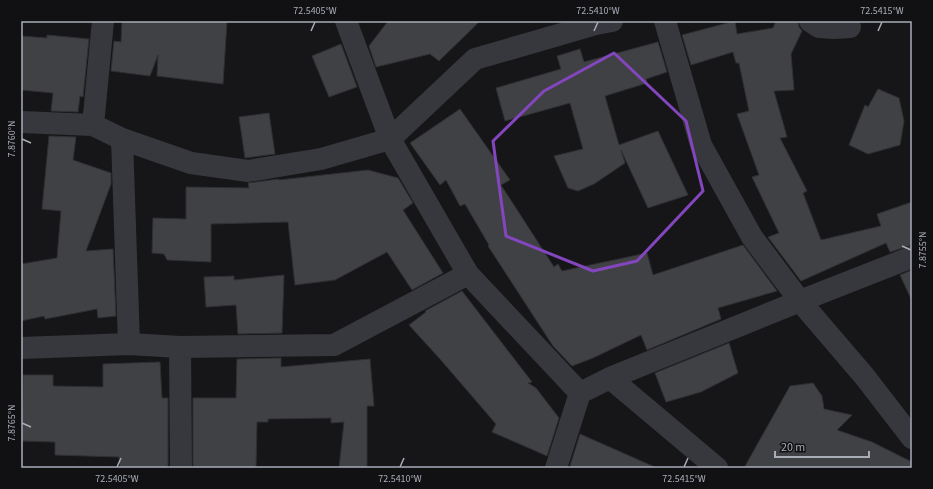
<svg xmlns="http://www.w3.org/2000/svg" width="933" height="489" font-family="'Source Sans 3',sans-serif">
	<style>
		.building { fill: #404145; stroke: #303034 }
		.lines { fill: none; stroke-linecap: round; stroke-linejoin: round }
		.minor { stroke: #37383d; stroke-width: 22 }
		.marked { fill: none; stroke: #8446be; stroke-width: 3; stroke-linejoin: round }
		.ticks { fill: none; stroke: #a8adb8; stroke-width: 1.5 }
		.neatline { fill: none; stroke: #a8adb8; stroke-width: 1.5 }
		.ticks-label { font-size: 10px; text-anchor: middle; fill: #a8adb8 }
	</style>
	<rect width="100%" height="100%" fill="#161618"/>
	<!-- building -->
	<path class="building" d="M 122,21 L 227,21 L 223,84 L 157,76 L 158,55 L 150,76 L 111,71 L 114,41 L 121,42 Z
		M 388,21 L 480,21 L 439,61 L 430,54 L 376,67 L 369,46 Z
		M 735,21 L 737,34 L 773,28 L 776,21 L 798,21 L 799,27 L 802,31 L 791,54 L 794,90 L 774,91 L 787,137 L 780,138 L 807,191 L 803,193 L 821,240 L 881,226 L 877,214 L 912,202 L 912,245 L 890,252 L 886,243 L 801,281 L 768,237 L 779,233 L 752,177 L 759,175 L 737,114 L 749,111 L 739,63 L 736,63 L 733,52 L 691,65 L 682,35 Z
		M 47,35 L 89,39 L 83,97 L 80,96 L 78,112 L 51,111 L 53,93 L 21,90 L 21,36 L 47,38 Z
		M 658,42 L 667,72 L 646,79 L 647,83 L 605,96 L 619,145 L 658,131 L 688,195 L 648,208 L 621,150 L 625,163 L 594,184 L 578,191 L 568,188 L 554,156 L 583,149 L 570,103 L 505,121 L 496,88 L 561,69 L 557,56 L 580,49 L 584,62 Z
		M 341,44 L 357,87 L 329,97 L 312,56 Z
		M 878,89 L 899,98 L 904,121 L 900,145 L 868,154 L 849,145 L 865,105 L 868,107 Z
		M 460,109 L 510,180 L 501,185 L 554,267 L 558,264 L 562,271 L 647,253 L 653,275 L 743,245 L 777,291 L 718,308 L 721,319 L 647,350 L 641,335 L 593,358 L 572,366 L 553,346 L 488,246 L 489,245 L 465,204 L 460,206 L 446,180 L 440,185 L 410,143 Z
		M 269,113 L 275,154 L 245,158 L 239,117 Z
		M 49,136 L 76,137 L 73,160 L 111,173 L 111,184 L 86,251 L 113,249 L 116,316 L 98,318 L 97,309 L 45,319 L 44,316 L 21,321 L 21,264 L 57,258 L 61,211 L 42,209 Z
		M 368,170 L 398,178 L 413,203 L 403,210 L 443,273 L 412,290 L 387,252 L 335,280 L 295,285 L 288,222 L 211,224 L 211,262 L 167,260 L 164,254 L 152,253 L 153,218 L 186,219 L 186,187 L 249,188 L 248,183 L 279,179 L 279,180 Z
		M 912,270 L 912,301 L 900,275 Z
		M 284,275 L 282,333 L 238,334 L 236,305 L 206,307 L 204,277 L 234,276 L 234,280 Z
		M 462,291 L 532,382 L 528,383 L 536,388 L 559,418 L 547,456 L 492,432 L 496,424 L 440,359 L 409,325 L 426,312 L 425,311 Z
		M 729,343 L 738,373 L 701,392 L 666,402 L 655,373 Z
		M 281,358 L 281,367 L 370,359 L 374,406 L 367,406 L 367,468 L 339,468 L 344,422 L 331,423 L 331,418 L 268,419 L 268,422 L 257,422 L 256,468 L 193,468 L 193,398 L 236,398 L 237,359 Z
		M 160,362 L 162,398 L 168,398 L 168,468 L 120,468 L 119,457 L 55,455 L 55,442 L 22,441 L 23,375 L 53,375 L 53,386 L 103,387 L 103,364 Z
		M 813,383 L 822,396 L 824,409 L 852,415 L 837,430 L 872,442 L 912,462 L 912,468 L 744,468 L 790,386 Z
		M 580,434 L 657,468 L 575,468 L 570,466 Z"/>
	<g class="lines">
		<!-- minor -->
		<path class="minor" d="M 346,21 L 390,139 L 468,274 L 580,393 L 556,468
			M 665,21 L 701,145 L 752,237 L 800,301 L 865,377 L 912,438
			M 810,21 L 819,27 L 834,28 L 850,27
			M 21,122 L 93,125 L 122,139 L 191,163 L 248,171 L 321,159 L 390,139 L 475,59 L 596,24 L 612,21
			M 93,125 L 103,21
			M 122,139 L 129,344
			M 180,347 L 181,468
			M 21,348 L 129,344 L 180,347 L 334,345 L 468,274
			M 610,378 L 717,468
			M 580,393 L 610,378 L 800,301 L 912,257"/>
	</g>
	<!-- marked area -->
	<path class="marked" d="M 614,53 L 686,121 L 703,191 L 637,261 L 593,271 L 506,236 L 493,141 L 544,91 Z"/>
	<!-- ticks -->
	<path class="ticks" d="M 311,31 L 315,22M 594,31 L 598,22M 878,31 L 882,22M 22,139 L 31,143M 902,246 L 911,250M 22,423 L 31,427M 117,467 L 121,458M 400,467 L 404,458M 684,467 L 688,458"/>
	<!-- border -->
	<rect width="933" height="489" fill="none" stroke="#111113" stroke-width="44"/>
	<!-- scale -->
	<path d="M775 451v6h94v-6" fill="none" stroke="#a8adb8" stroke-width="2"/>
	<text x="781" y="451" font-size="12" fill="#a8adb8" stroke="#111113" stroke-width="3" paint-order="stroke">20 m</text>
	<rect x="22" y="22" width="889" height="445" class="neatline"/>
	<g class="ticks-label">
		<text x="315" y="14">72.5405°W</text>
		<text x="598" y="14">72.5410°W</text>
		<text x="882" y="14">72.5415°W</text>
		<text transform="translate(11 139) rotate(-90)" y="4">7.8760°N</text>
		<text transform="translate(922 250) rotate(-90)" y="4">7.8755°N</text>
		<text transform="translate(11 423) rotate(-90)" y="4">7.8765°N</text>
		<text x="117" y="482">72.5405°W</text>
		<text x="400" y="482">72.5410°W</text>
		<text x="684" y="482">72.5415°W</text>
	</g>
</svg>
